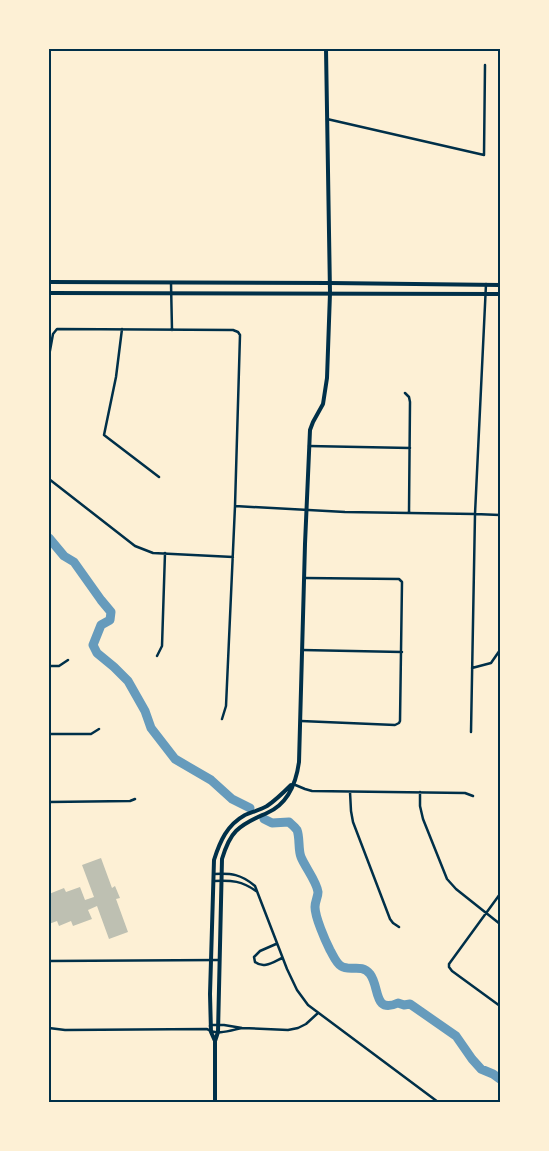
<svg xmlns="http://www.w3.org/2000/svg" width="549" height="1151" font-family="'Times New Roman',serif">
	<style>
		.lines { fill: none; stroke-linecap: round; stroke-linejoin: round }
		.river { stroke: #669bbc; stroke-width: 9 }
		.building { fill: #bec0b2 }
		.minor { stroke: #003049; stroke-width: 2.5 }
		.tertiary { stroke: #003049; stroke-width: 4 }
		.secondary { stroke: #003049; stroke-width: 4 }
		.neatline { fill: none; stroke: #003049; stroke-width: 2 }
	</style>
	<rect width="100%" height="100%" fill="#fdf0d5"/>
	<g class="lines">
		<!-- river -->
		<path class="river" d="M 49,538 L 64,556 L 74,562 L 101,600 L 111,612 L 110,620 L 101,625 L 93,645 L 97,653 L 114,667 L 128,681 L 145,711 L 151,728 L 175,759 L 211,780 L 232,799 L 250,808
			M 264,819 L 272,823 L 289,822 C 291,824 295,827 297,830 C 300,837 298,850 301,857 C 305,867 317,882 318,892 C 318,897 315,901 315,907 C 315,917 325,940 330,950 C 333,955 336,963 341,966 C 350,972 361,963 370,974 C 380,987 373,1014 398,1003 L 404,1005 L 410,1004 L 456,1036 L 472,1059 L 481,1069 L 493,1074 L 500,1079"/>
	</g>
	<!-- building -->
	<path class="building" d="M 101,858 L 112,888 L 115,886 L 120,898 L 116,899 L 128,932 L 109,939 L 97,906 L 88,910 L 92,919 L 73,926 L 71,921 L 59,926 L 57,921 L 49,924 L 49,894 L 64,888 L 66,892 L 80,887 L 85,900 L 94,897 L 82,865 Z"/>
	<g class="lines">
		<!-- minor -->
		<path class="minor" d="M 327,119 L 484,155 L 485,65
			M 171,283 L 172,330
			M 122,329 L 116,377 L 104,435 L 159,477
			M 49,356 L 53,334 L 57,329 L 233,330 L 238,332 L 240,335 L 235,506 L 226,706 L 222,719
			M 405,393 L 409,397 L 410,402 L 409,513
			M 309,446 L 410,448
			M 49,479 L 135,546 L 153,553 L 233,557
			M 235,506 L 345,512 L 475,514 L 500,515
			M 302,650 L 402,652
			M 157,656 L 162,646 L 165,553
			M 49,666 L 59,666 L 68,660
			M 472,668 L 491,663 L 500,650
			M 301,721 L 395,725 L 399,723 L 400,721 L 402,582 L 399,579 L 305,578
			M 471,732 L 475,514 L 486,284
			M 49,734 L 91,734 L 99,729
			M 293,784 L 305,789 L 312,791 L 465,793 L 473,796
			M 350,792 L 351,811 L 353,822 L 390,919 L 393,923 L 399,927
			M 420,792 L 420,806 L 423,819 L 447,879 L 456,889 L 500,924
			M 49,802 L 130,801 L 135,799
			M 214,874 C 231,873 241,874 255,886 L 287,969 L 297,990 L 308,1005 L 438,1102
			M 214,881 C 232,880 242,881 256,891
			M 500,894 L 449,964 L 449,967 L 452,971 L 500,1006
			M 276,944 L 260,951 L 254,957 L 255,962 C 264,969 273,962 282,958
			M 49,961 L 219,960
			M 210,1026 L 211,1025 L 224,1025 L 242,1028 L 288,1030 L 298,1028 L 306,1024 L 318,1013
			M 49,1028 L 65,1030 L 207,1029 C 216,1036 232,1030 242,1028
			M 262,1102 L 302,1102"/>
		<!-- tertiary -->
		<path class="tertiary" d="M 215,1041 L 218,1032 L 222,859 C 225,849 229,838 236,831 C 245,822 256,818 267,813 C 288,804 296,784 299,762 L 305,544 L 310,430 L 313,422 L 323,404 L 327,378 L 330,293 L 326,49
			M 215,1102 L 215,1041 L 211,1032 L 210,994 L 214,860 C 220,841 227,825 245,815 C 252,812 260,810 267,806 C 276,800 284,792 291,785"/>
		<!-- secondary -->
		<path class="secondary" d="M 49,282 L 330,283 L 500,285
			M 49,293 L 500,294"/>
	</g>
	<!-- border -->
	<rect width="549" height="1151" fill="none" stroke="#fdf0d5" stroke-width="100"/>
	<rect x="50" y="50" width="449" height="1051" class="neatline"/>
</svg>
